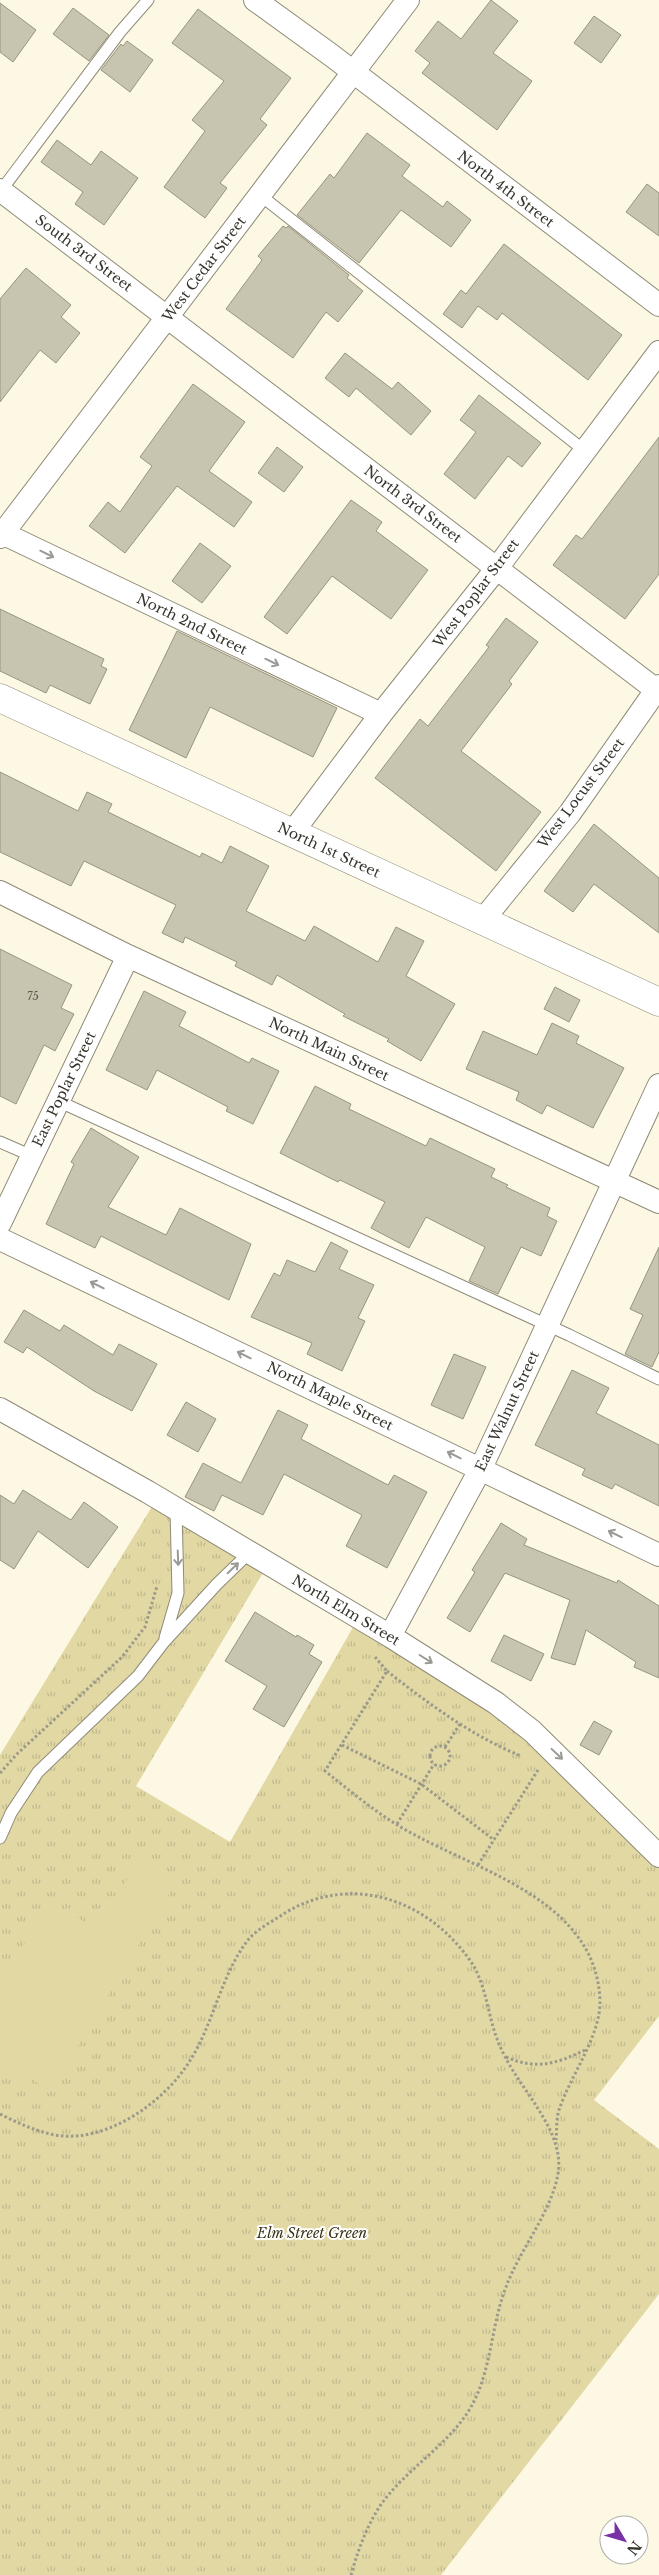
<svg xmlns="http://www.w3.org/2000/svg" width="659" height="2575" font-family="'Libre Baskerville',serif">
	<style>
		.grass { fill: url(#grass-tufts) }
		.garden { fill: #e1d8a4 }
		.building { fill: #c7c4af; stroke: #979480 }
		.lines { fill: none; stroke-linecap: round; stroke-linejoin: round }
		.lane-casing { stroke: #8f8b78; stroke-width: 13 }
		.street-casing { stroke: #8f8b78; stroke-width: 24 }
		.secondary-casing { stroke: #8f8b78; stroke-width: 29 }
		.path { stroke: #9b998a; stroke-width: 3; stroke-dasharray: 2.5 2.5; stroke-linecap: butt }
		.lane { stroke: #fff; stroke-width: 11 }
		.street { stroke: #fff; stroke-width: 22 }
		.secondary { stroke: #fff; stroke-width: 28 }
		.oneway { stroke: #9a9a96 }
		.labels { text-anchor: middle; stroke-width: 4; stroke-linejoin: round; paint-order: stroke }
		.number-label { font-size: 11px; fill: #5a594e }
		.street-label { font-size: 14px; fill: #36352d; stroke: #fff }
		.park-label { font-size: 14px; font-style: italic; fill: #373214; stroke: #fff }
	</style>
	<defs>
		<pattern id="grass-tufts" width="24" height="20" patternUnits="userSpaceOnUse" patternTransform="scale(1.25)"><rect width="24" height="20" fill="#e1d8a4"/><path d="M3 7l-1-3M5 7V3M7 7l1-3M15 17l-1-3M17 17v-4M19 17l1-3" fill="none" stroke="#c2ba8e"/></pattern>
	</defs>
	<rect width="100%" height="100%" fill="#fcf8e3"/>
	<!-- grass -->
	<path class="grass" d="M 153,1505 L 264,1571 L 136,1786 L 230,1842 L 356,1622 L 502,1719 L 659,1868 L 659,2016 L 594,2100 L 659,2149 L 659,2294 L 441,2575 L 0,2575 L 0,1755 Z"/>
	<!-- garden -->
	<path class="garden" d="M 139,1859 L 177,1881 L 51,2091 L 0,2060 L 0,1984 L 50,1901 L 96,1929 Z"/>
	<!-- building -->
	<path class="building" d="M 491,0 L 518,21 L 493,53 L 532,81 L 497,130 L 422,73 L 430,63 L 415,51 L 438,21 L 461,39 Z
		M 0,3 L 36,30 L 13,62 L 0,52 Z
		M 73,8 L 109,35 L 89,61 L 53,34 Z
		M 198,9 L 291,78 L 260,119 L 267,125 L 220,183 L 227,188 L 205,218 L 164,187 L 205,131 L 192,120 L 224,81 L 172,43 Z
		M 594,16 L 621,35 L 601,63 L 574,43 Z
		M 127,41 L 153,60 L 130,92 L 101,70 L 121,44 L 123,46 Z
		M 367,133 L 410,165 L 402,176 L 443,207 L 447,201 L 471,220 L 451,247 L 401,210 L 359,263 L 297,215 L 330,174 L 334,178 Z
		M 57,140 L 91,165 L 101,151 L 138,178 L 104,225 L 75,204 L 83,192 L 41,162 Z
		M 647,184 L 659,193 L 659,236 L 626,212 Z
		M 283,226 L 286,228 L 288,226 L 349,275 L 347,278 L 363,291 L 338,322 L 326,312 L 293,358 L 226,309 L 262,260 L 258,256 Z
		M 504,244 L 622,335 L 588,380 L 502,313 L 497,320 L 478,306 L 462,328 L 443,314 L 461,290 L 466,294 Z
		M 26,268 L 71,305 L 61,317 L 80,333 L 56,363 L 40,350 L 0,402 L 0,299 Z
		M 345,353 L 392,389 L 398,382 L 431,411 L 411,435 L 356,388 L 349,397 L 325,378 Z
		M 193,384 L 245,422 L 209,471 L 252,502 L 234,527 L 177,486 L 125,553 L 89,526 L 108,502 L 120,512 L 152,466 L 140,457 Z
		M 479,395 L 541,443 L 522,467 L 508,456 L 475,499 L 444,474 L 476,432 L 460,420 Z
		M 659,437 L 659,574 L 625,619 L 553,565 L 576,535 L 582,539 Z
		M 277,447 L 303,467 L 284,492 L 258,473 Z
		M 351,500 L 382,522 L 376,531 L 428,570 L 391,619 L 332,576 L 287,634 L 264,617 Z
		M 200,543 L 231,566 L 202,603 L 172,581 Z
		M 0,609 L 104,659 L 101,666 L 107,669 L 90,704 L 50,685 L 46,693 L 0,671 Z
		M 506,618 L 538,642 L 509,681 L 512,684 L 461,751 L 541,812 L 496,871 L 375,778 L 420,719 L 428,726 L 489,647 L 486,645 Z
		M 177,631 L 337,708 L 313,757 L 210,707 L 186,758 L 129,730 Z
		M 0,772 L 78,811 L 87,792 L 112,804 L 108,812 L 200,857 L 202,853 L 222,863 L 230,846 L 269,866 L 246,911 L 305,941 L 314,926 L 378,962 L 396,927 L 424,941 L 406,976 L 455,1004 L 421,1061 L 387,1041 L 389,1039 L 343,1016 L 345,1014 L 277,975 L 272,985 L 235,966 L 237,962 L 185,937 L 183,943 L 162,933 L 176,905 L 84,861 L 71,886 L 0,852 Z
		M 594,824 L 659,878 L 659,933 L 594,884 L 573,912 L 544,891 Z
		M 0,949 L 72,985 L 61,1008 L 74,1014 L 55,1051 L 44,1045 L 16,1104 L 0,1096 Z
		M 555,987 L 580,1000 L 569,1022 L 544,1009 Z
		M 144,991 L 186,1012 L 179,1026 L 249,1063 L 252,1058 L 279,1071 L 253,1124 L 226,1111 L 228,1107 L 157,1070 L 147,1090 L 106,1070 Z
		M 552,1023 L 579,1036 L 576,1043 L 624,1068 L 593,1128 L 547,1105 L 542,1114 L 516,1100 L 519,1092 L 466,1069 L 483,1031 L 537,1055 Z
		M 315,1086 L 351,1104 L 349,1109 L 426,1146 L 430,1138 L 495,1169 L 491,1177 L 508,1185 L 506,1187 L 550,1208 L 547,1216 L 557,1221 L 541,1256 L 521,1247 L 498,1294 L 469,1281 L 485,1247 L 426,1217 L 409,1248 L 371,1228 L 385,1202 L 340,1180 L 338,1182 L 280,1153 Z
		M 91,1128 L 139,1157 L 108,1207 L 166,1235 L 180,1208 L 251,1244 L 229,1300 L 101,1236 L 95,1248 L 46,1224 L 74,1164 L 71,1162 Z
		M 331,1242 L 348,1251 L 339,1269 L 374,1285 L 358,1318 L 365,1321 L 342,1371 L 307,1354 L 312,1343 L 251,1317 L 274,1273 L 280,1276 L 287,1260 L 315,1272 Z
		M 659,1247 L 659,1352 L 652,1367 L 625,1354 L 643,1315 L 630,1309 Z
		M 24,1310 L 60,1331 L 64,1325 L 113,1355 L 119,1344 L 157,1364 L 132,1411 L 94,1391 L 27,1347 L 23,1353 L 4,1342 Z
		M 454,1354 L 486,1367 L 463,1419 L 431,1405 Z
		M 572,1370 L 609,1388 L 596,1413 L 659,1445 L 659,1506 L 615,1484 L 612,1489 L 582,1475 L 585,1469 L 535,1445 Z
		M 186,1402 L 216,1419 L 198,1452 L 167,1435 Z
		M 278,1410 L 308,1425 L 301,1439 L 388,1485 L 394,1475 L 427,1492 L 387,1568 L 346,1546 L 362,1515 L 284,1474 L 263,1515 L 222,1495 L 214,1511 L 185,1497 L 203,1463 L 241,1483 Z
		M 23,1490 L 71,1520 L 84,1502 L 118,1527 L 88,1568 L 38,1531 L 14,1569 L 0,1560 L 0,1495 L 14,1504 Z
		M 501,1523 L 527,1539 L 524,1545 L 617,1583 L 618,1580 L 659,1606 L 659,1678 L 634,1667 L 636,1662 L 586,1630 L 575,1665 L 551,1658 L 570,1600 L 505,1573 L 470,1632 L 447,1618 L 475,1572 L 472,1570 Z
		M 255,1612 L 296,1637 L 297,1635 L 314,1645 L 309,1654 L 322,1662 L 284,1727 L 253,1709 L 267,1686 L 225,1661 Z
		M 504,1635 L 544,1654 L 531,1681 L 491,1661 Z
		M 594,1721 L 612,1731 L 599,1755 L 580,1745 Z"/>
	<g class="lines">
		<!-- lane casing -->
		<g class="lane-casing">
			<path id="lane" d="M 0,192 L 120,32 L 148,0
				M 260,195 L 585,451
				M 58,1101 L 569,1335 L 659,1379
				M 0,1142 L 32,1156
				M 165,1638 L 178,1593 L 176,1509
				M 0,1838 L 11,1813 L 38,1772 L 138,1676 L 164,1642 L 217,1584 L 249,1553"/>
		</g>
		<!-- street casing -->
		<g class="street-casing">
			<path id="street" d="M 255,0 L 331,55 L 659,305
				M 0,190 L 659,692
				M 0,532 L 381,714
				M 0,537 L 408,0
				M 292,833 L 381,714 L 497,568 L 659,352
				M 0,892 L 128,956 L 659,1202
				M 482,921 L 570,813 L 659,686
				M 0,1223 L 128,956
				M 0,1239 L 659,1555
				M 0,1409 L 148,1492 L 390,1636 L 496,1703 L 532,1731 L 659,1856
				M 390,1636 L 481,1468 L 659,1085"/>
		</g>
		<!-- secondary casing -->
		<g class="secondary-casing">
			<path id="secondary" d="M 0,698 L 659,1002"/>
		</g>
		<!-- path -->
		<path class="path" d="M 375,1657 L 387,1671 L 325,1771 C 354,1794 382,1818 415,1835 C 485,1873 596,1903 600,2000 C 601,2036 570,2076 559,2110 C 556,2119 557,2130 556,2140
			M 387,1671 C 429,1704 472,1736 521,1756
			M 342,1745 L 421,1784 L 494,1840
			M430 1756a10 10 0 1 1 20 0a10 10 0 1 1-20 0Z
			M 445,1747 L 460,1724
			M 0,1773 L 17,1754 L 122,1657 L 145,1627 L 157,1586
			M 397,1824 L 434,1764
			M 478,1865 L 538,1770
			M 506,2057 C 536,2070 556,2064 585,2050
			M 0,2114 C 18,2123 35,2131 55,2135 C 107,2144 166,2101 191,2059 C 214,2022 221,1975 248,1940 C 257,1929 273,1921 285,1913 C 351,1873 426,1899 469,1959 C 486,1982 487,2012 497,2039 C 509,2071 531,2094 547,2124 C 555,2139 561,2156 558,2174 C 551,2213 520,2249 506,2287 C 490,2328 492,2374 468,2412 C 445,2447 407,2469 382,2503 C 367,2525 358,2550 351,2575"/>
		<!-- lane -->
		<use href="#lane" class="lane"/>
		<!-- street -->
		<use href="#street" class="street"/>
		<!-- secondary -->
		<use href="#secondary" class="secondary"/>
	</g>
	<!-- one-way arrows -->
	<defs><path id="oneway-shaft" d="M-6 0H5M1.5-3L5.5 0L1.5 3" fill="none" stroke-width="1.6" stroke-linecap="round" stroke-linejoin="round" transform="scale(1.25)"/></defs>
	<g class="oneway">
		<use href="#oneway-shaft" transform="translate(47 554) rotate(26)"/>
		<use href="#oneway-shaft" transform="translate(272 662) rotate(26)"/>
		<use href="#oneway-shaft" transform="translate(97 1285) rotate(-154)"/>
		<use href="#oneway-shaft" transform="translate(244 1355) rotate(-154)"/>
		<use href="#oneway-shaft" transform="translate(454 1455) rotate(-154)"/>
		<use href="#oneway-shaft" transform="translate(615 1534) rotate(-154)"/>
		<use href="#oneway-shaft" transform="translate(178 1558) rotate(88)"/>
		<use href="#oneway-shaft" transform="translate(233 1568) rotate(-44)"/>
		<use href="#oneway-shaft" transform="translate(426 1659) rotate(32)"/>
		<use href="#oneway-shaft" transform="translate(557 1754) rotate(43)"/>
	</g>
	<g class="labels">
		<!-- number labels -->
		<g class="number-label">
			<text x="33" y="1000">75</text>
		</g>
		<!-- street labels -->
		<g class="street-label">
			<text transform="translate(506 189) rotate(37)" y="5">North 4th Street</text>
			<text transform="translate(84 253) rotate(37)" y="5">South 3rd Street</text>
			<text transform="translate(204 269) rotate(-53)" y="5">West Cedar Street</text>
			<text transform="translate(413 504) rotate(37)" y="5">North 3rd Street</text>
			<text transform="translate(476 593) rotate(-53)" y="5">West Poplar Street</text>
			<text transform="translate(192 624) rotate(26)" y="5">North 2nd Street</text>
			<text transform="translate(581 793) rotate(-53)" y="5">West Locust Street</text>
			<text transform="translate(329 850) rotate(25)" y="5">North 1st Street</text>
			<text transform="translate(329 1049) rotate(25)" y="5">North Main Street</text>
			<text transform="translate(64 1089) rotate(-64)" y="5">East Poplar Street</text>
			<text transform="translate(330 1396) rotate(26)" y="5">North Maple Street</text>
			<text transform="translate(507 1411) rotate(-65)" y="5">East Walnut Street</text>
			<text transform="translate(346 1610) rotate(31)" y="5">North Elm Street</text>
		</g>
		<!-- park labels -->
		<g class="park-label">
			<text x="312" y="2238">Elm Street Green</text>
		</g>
	</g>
	<!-- north arrow -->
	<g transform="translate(624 2540) rotate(128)"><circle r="24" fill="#ffffff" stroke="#afaeab"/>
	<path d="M0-4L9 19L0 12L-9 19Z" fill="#7932a5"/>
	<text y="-8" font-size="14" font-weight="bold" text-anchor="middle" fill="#36352d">N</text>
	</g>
</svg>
